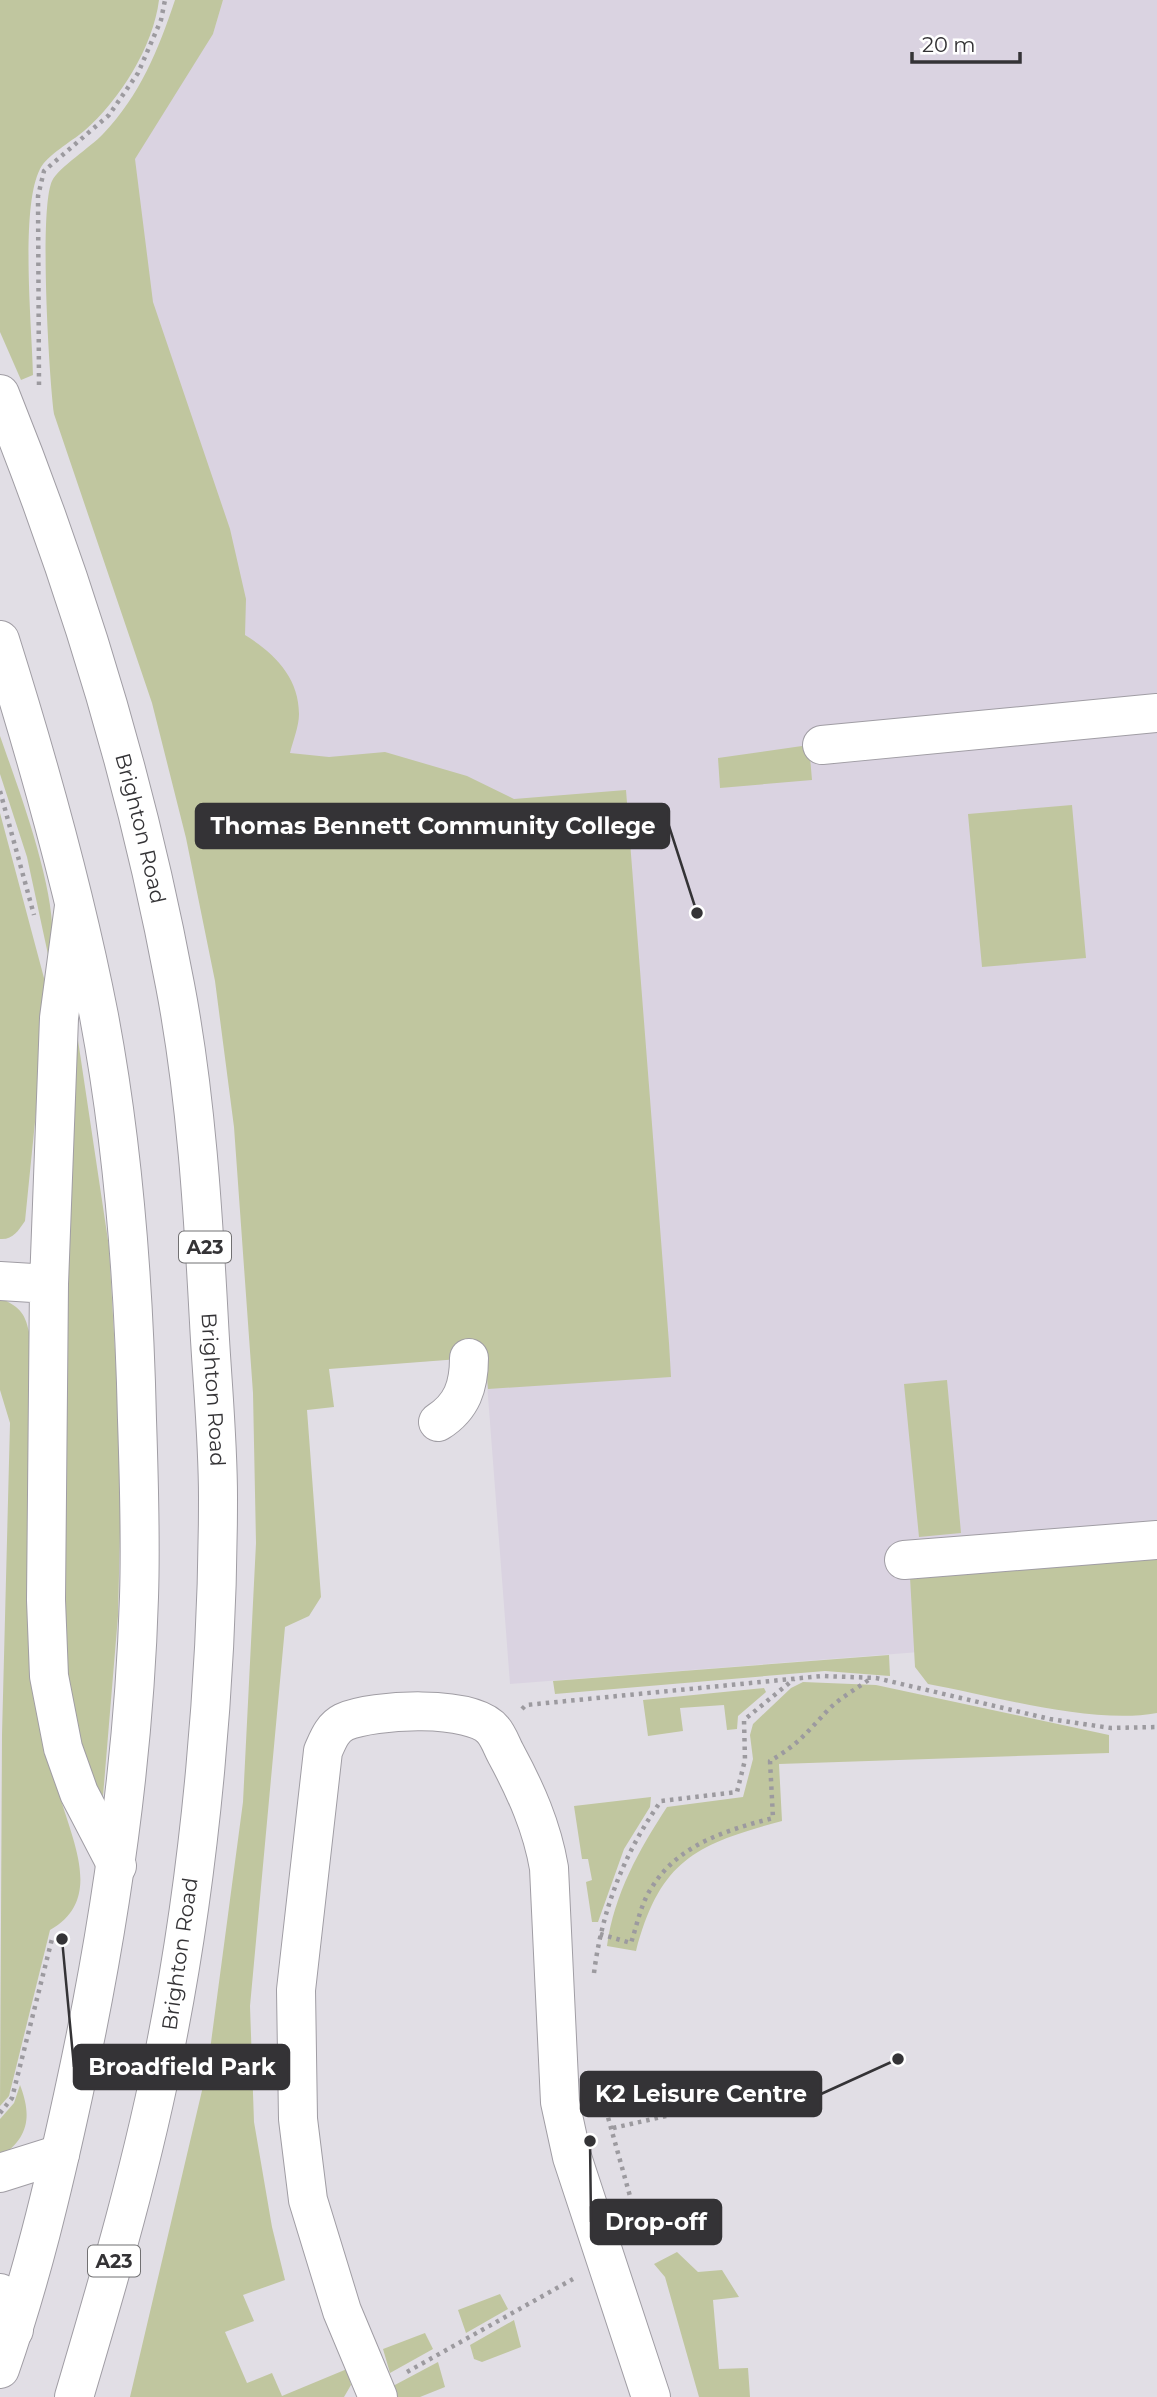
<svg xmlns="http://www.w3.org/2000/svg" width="1157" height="2397" font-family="Montserrat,sans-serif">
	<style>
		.built { fill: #dad3e1 }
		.green { fill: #c0c69f }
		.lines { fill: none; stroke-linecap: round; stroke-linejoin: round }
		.minor-casing { stroke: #a09da4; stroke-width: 40 }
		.major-casing { stroke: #a09da4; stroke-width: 40 }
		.path { stroke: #9c9a9f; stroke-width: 4.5; stroke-dasharray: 3.5 5; stroke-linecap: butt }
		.minor { stroke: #fff; stroke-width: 38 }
		.major { stroke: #fff; stroke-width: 38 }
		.labels { text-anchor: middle; stroke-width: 7; stroke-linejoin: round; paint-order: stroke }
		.shield { fill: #fff; stroke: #717072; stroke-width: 2 }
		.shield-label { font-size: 19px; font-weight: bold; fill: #343336 }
		.street-label { font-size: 21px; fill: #343336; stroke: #fff }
		.leader { fill: none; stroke: #343336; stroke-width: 2.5 }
		.callout-dot { fill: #343336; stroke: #fff; stroke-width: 2.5 }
		.callout { fill: #343336; stroke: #343336; stroke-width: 2.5 }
		.callout-label { font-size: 23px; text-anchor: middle; font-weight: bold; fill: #fff }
	</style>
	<rect width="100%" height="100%" fill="#e1dee5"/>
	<!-- built -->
	<path class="built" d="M 223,0 L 1157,0 L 1157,1639 L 958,1649 L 510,1684 L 485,1357 L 291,1371 L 90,176 L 213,34 Z"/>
	<!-- green -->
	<path class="green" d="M 0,0 L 159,0 C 153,47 120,100 84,131 C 71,142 47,155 40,169 C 20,208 32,327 33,375 L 21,380 L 0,332 Z
		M 175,0 L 223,0 L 213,34 L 135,159 L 153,302 L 230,529 L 246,599 L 245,635 C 274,653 299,677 299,714 C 299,726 293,741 290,753 L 329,757 L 385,752 L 467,776 L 514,799 L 626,790 L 669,1343 L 671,1377 L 488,1389 L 485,1357 L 329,1369 L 334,1407 L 307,1410 L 321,1597 L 309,1616 L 285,1627 L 250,2006 L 254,2122 L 272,2227 L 285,2280 L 243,2295 L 254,2321 L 225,2332 L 247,2383 L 272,2373 L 282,2396 L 347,2369 L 351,2385 L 344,2397 L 130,2397 L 208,2065 L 243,1802 L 256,1543 L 253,1393 L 234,1127 L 215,981 L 186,838 L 152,703 L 54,414 C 49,377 39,209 52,181 C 59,167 91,147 103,134 C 140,95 158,51 175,0 Z
		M 0,736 C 17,785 66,912 49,959 L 27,857 L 0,774 Z
		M 809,745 L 812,780 L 720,788 L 718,758 Z
		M 1072,805 L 1086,958 L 982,967 L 968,814 Z
		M 0,813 L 48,993 L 25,1221 C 18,1231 13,1240 0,1239 Z
		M 76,1027 L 109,1247 L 116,1368 L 121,1489 L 118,1616 L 103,1796 L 99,1797 L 73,1720 L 64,1679 L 62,1267 Z
		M 0,1298 C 18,1306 25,1312 29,1332 L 60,1796 C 72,1841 104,1900 50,1930 L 9,2096 L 0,2106 L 2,1735 L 10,1423 L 0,1390 Z
		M 947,1380 L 961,1533 L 919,1537 L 904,1384 Z
		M 1157,1557 L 1157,1713 C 1093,1725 994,1696 928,1684 L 915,1667 L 910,1577 Z
		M 889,1655 L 890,1676 L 825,1671 L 555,1694 L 553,1681 Z
		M 803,1682 L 876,1685 L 1109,1735 L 1109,1753 L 779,1764 L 782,1821 C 696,1844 660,1860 636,1951 L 607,1946 C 614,1894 639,1850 667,1807 L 743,1797 L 753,1759 L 750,1735 L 753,1724 L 791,1688 Z
		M 764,1688 L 766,1692 L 738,1716 L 737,1729 L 727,1730 L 724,1705 L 680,1708 L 683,1731 L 648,1736 L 643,1700 Z
		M 651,1797 L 650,1807 L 624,1849 L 598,1922 L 592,1922 L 586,1882 L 592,1880 L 588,1859 L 582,1859 L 574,1806 Z
		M 20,2085 C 32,2116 29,2138 0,2157 L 0,2119 L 14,2103 Z
		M 677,2252 L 698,2272 L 722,2270 L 739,2297 L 713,2300 L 719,2369 L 748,2368 L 750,2397 L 699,2397 L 665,2277 L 654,2264 Z
		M 500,2294 L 508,2309 L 466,2333 L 458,2310 Z
		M 514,2320 L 521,2347 L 482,2362 L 474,2359 L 470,2345 Z
		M 425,2333 L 433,2349 L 390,2373 L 383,2349 Z
		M 438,2362 L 445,2387 L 420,2397 L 397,2397 L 393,2386 Z"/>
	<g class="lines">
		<!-- minor casing -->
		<g class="minor-casing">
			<path id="minor" d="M 822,745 L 1157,713
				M 74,906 L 59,1018 L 49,1284 L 46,1600 L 49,1676 L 63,1748 L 79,1793 L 117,1866
				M 0,1281 L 49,1284
				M 438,1422 C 462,1407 469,1386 469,1358
				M 904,1560 L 1157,1540
				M 0,2173 L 60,2154
				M 0,2293 L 14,2330
				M 378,2397 L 342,2311 L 308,2200 L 298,2119 L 296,1990 L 323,1751 C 328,1740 332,1728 344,1722 C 373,1709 473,1704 493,1730 C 499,1737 502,1747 506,1754 C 526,1791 542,1827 549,1868 L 560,2102 L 572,2157 L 651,2397"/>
		</g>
		<!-- major casing -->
		<g class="major-casing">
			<g id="major">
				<path id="s1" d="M 0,394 C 77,585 137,782 175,985 C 196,1095 203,1210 209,1322 C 212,1380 218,1439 218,1497 C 218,1673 201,1866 167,2039 C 144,2160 109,2279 74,2397"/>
				<path d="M 0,640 C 39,764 74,888 99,1016 C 124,1149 134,1285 137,1420 C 139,1479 141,1538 139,1597 C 134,1765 109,1932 73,2096 C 53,2188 31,2280 0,2369"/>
			</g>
		</g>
		<!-- path -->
		<path class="path" d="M 39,385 L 38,196 L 44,171 L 109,115 L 138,73 L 161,20 L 165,0
			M 0,791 L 34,915
			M 522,1709 L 526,1705 L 822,1676 L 876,1678 L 1050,1719 L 1111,1728 L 1157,1727
			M 600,1934 L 631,1943 C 637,1925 641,1903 652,1887 C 679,1844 727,1830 773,1818 L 770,1761 C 799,1744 807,1732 829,1709 C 840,1698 856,1689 870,1679
			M 594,1973 C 602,1910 624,1853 661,1801 L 737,1792 L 745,1760 L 744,1720 L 794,1679
			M 599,2085 L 640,2232 L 638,2234
			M 0,2113 L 12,2098 L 52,1939
			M 613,2128 L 675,2114
			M 407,2372 L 573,2279"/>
		<!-- minor -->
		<use href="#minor" class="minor"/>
		<!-- major -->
		<use href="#major" class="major"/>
	</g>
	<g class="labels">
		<!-- shield labels -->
		<g class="shield">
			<rect x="179" y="1231.5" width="52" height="31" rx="5"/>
			<rect x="88" y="2245.5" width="52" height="31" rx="5"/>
		</g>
		<g class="shield-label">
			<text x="205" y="1254">A23</text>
			<text x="114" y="2268">A23</text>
		</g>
		<!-- street labels -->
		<g class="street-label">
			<text dy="7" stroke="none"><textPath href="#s1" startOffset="457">Brighton Road</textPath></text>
			<text dy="7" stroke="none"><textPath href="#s1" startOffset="1024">Brighton Road</textPath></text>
			<text transform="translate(180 1954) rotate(-82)" y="7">Brighton Road</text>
		</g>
	</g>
	<!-- callouts -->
	<path class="leader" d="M697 913L669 826M62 1939L74 2067M898 2059L821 2094M590 2141L591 2222"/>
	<g class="callout-dot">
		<circle cx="697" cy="913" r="7"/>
		<circle cx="62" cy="1939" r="7"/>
		<circle cx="898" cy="2059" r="7"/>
		<circle cx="590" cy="2141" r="7"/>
	</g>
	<g class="callout">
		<rect x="196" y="804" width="473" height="44" rx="7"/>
		<rect x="74" y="2045" width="215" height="44" rx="7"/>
		<rect x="581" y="2072" width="240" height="44" rx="7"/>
		<rect x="591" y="2200" width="130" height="44" rx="7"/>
	</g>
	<g class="callout-label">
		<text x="433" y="834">Thomas Bennett Community College</text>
		<text x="182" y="2075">Broadfield Park</text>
		<text x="701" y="2102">K2 Leisure Centre</text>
		<text x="656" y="2230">Drop-off</text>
	</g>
	<!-- scale -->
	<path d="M912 52v10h108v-10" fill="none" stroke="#343336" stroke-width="3.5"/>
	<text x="922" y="52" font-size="21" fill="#343336" stroke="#ffffff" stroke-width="5" paint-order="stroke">20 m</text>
</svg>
